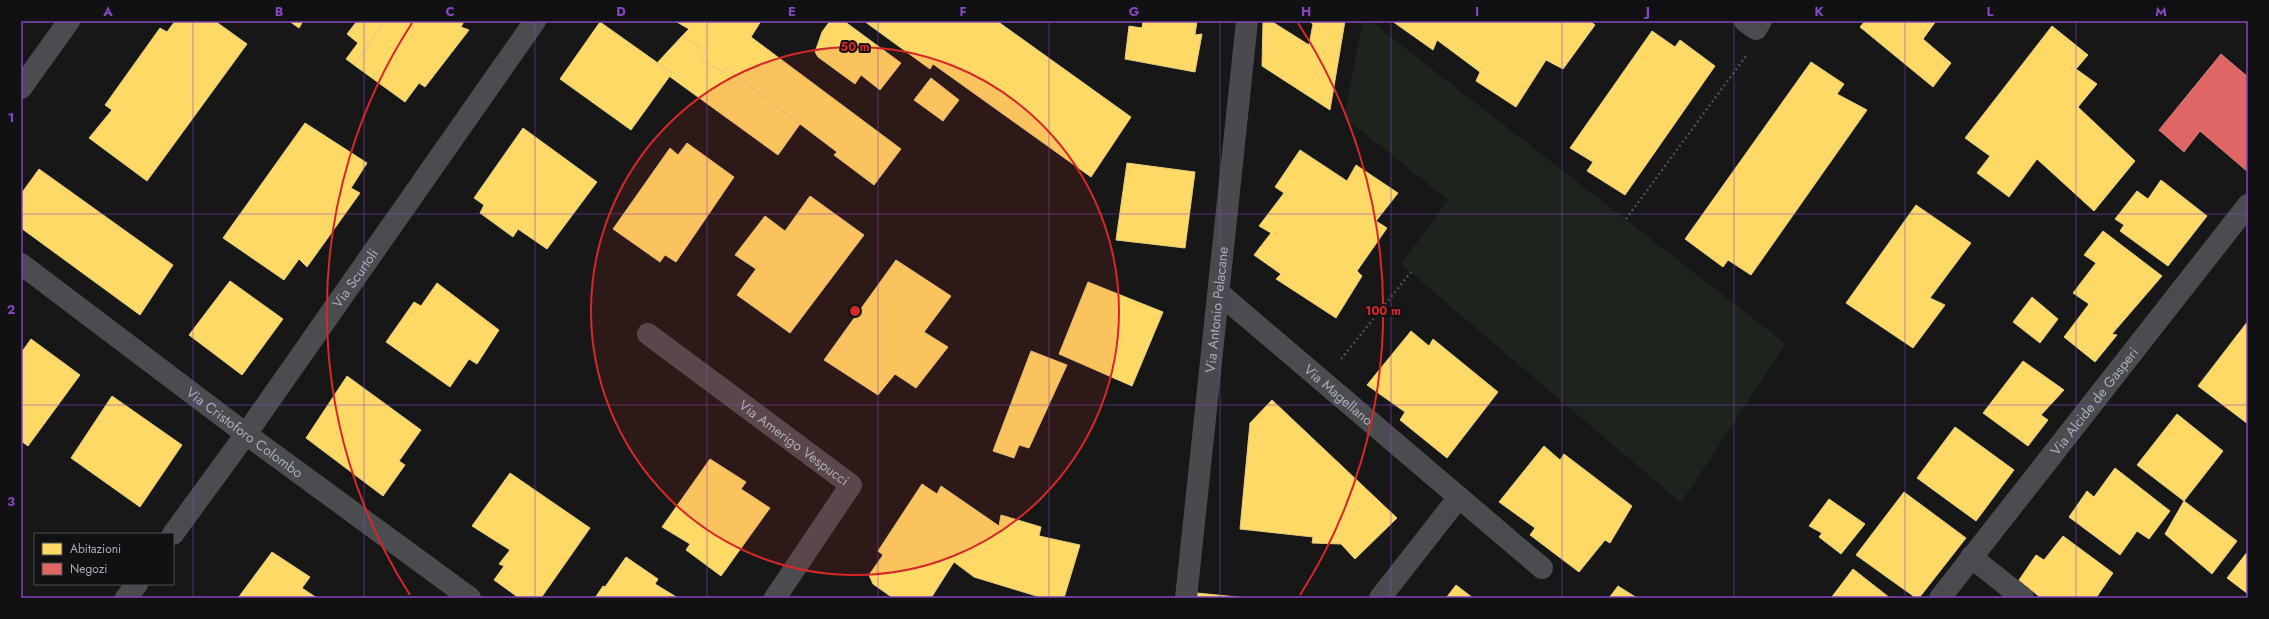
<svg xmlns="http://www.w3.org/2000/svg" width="2269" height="619" font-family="Jost,sans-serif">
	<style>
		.green { fill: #1d241e }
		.homes { fill: #ffd966; stroke: #e5cc7f }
		.shops { fill: #e06666; stroke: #cf7b7f }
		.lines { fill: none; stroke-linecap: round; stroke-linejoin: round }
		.path { stroke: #4d4e52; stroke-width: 2.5; stroke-dasharray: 2 3; stroke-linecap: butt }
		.street { stroke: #4b4c50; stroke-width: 22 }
		.secondary { stroke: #4a4a4e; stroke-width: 22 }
		.grid { fill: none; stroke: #8446be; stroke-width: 1; stroke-opacity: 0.55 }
		.ring { fill: none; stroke: #d62828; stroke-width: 2 }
		.labels { text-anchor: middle; stroke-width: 4; stroke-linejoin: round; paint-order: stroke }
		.street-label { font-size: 14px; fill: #a8adb8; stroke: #111113 }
		.centre { fill: #d62828; stroke: #111113; stroke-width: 2 }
		.ring-label { font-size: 12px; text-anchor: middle; font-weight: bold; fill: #d62828; stroke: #111113; stroke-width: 4; stroke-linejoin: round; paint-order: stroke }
		.neatline { fill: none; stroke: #8446be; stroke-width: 1.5 }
		.grid-label { font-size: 13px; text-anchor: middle; font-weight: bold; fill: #8446be }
	</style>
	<rect width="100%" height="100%" fill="#171717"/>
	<!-- green -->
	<path class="green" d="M 1363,21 L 1370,21 L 1786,344 L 1681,503 L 1401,264 L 1448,200 L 1344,117 Z"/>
	<!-- homes -->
	<path class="homes" d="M 175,21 L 215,21 L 247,44 L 147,181 L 89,138 L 112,110 L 105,105 L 160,28 L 167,32 Z
		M 289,21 L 303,21 L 299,28 Z
		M 357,21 L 385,21 L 354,65 L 346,59 L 358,43 L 347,34 Z
		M 385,21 L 464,21 L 461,27 L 469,30 L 425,87 L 419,83 L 405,102 L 354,65 Z
		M 675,21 L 761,21 L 751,37 L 901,149 L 874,185 L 834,155 L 837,152 L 726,68 L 724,73 L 701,59 L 707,53 L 683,35 L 689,29 Z
		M 830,21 L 844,21 L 901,63 L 880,90 L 861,75 L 855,84 L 818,57 L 815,52 L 822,32 Z
		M 864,21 L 997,21 L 1131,117 L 1091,177 L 933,64 L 930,69 Z
		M 1143,21 L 1197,21 L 1195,35 L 1202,34 L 1195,72 L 1125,59 L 1129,26 L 1142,28 Z
		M 1263,21 L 1271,21 L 1309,45 L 1313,24 L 1309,21 L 1345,21 L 1330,110 L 1262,66 Z
		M 1392,21 L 1590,21 L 1595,25 L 1563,69 L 1546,60 L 1516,107 L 1476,81 L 1480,72 L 1437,40 L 1433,50 Z
		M 1865,21 L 1936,21 L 1923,39 L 1951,63 L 1933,87 L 1860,27 Z
		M 600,22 L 672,73 L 631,130 L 560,79 Z
		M 2052,26 L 2088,55 L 2076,69 L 2097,84 L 2078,107 L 2135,161 L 2094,211 L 2037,159 L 2009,197 L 1977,173 L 1990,156 L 1965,138 Z
		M 1652,31 L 1675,47 L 1680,40 L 1715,66 L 1625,195 L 1587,171 L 1593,162 L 1570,148 Z
		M 683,35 L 707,53 L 701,59 L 724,73 L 726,68 L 800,124 L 778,155 L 669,76 L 672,73 L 657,63 Z
		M 1811,62 L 1844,84 L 1837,94 L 1867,110 L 1751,275 L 1728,260 L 1723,267 L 1685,239 Z
		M 931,78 L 959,100 L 943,121 L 914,100 Z
		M 305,123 L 367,163 L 351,188 L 360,193 L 307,267 L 299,259 L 284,280 L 223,238 Z
		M 523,128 L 597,182 L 547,249 L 518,229 L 513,237 L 480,213 L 484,205 L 474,198 Z
		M 687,143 L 734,177 L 676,262 L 665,255 L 660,262 L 613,229 L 670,148 L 678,155 Z
		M 1300,150 L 1347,181 L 1356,165 L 1398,193 L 1376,221 L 1387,228 L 1357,271 L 1362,276 L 1336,318 L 1276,279 L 1281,274 L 1254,255 L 1271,233 L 1259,226 L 1284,193 L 1275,187 Z
		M 1127,163 L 1195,172 L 1185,248 L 1116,240 Z
		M 39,169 L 173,265 L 140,315 L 21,228 L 21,194 Z
		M 2161,180 L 2207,216 L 2168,266 L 2120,231 L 2124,225 L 2115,219 L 2137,191 L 2148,199 Z
		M 810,196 L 864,235 L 790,333 L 737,295 L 756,269 L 735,255 L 765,216 L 785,231 Z
		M 1916,205 L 1971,243 L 1930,298 L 1945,305 L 1913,348 L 1846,303 Z
		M 2103,231 L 2162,276 L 2112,334 L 2117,335 L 2095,362 L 2064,337 L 2089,304 L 2073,293 L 2096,263 L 2084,255 Z
		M 896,260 L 951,296 L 924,332 L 948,347 L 916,388 L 895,374 L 878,395 L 824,360 Z
		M 230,281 L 283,319 L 242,375 L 189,335 Z
		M 1088,282 L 1163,312 L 1132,386 L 1059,354 Z
		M 437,283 L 499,330 L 477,364 L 469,359 L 450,387 L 386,342 L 414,302 L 421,306 Z
		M 2032,297 L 2058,319 L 2040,343 L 2013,322 Z
		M 2248,321 L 2248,424 L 2198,386 Z
		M 1411,331 L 1429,346 L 1433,339 L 1498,392 L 1447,458 L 1400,420 L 1405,412 L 1367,385 Z
		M 31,339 L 80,375 L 28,446 L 21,441 L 21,353 Z
		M 1031,351 L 1067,365 L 1029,448 L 1019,445 L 1014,458 L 993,451 Z
		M 2023,361 L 2064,390 L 2041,415 L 2048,420 L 2028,446 L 1983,413 Z
		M 347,376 L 421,430 L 399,461 L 405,465 L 383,496 L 306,438 Z
		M 112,396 L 182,445 L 140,507 L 71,458 Z
		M 1272,400 L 1397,518 L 1355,559 L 1341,544 L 1312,543 L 1313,537 L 1240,529 L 1250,423 Z
		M 2177,414 L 2223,451 L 2184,501 L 2137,465 Z
		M 1955,427 L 2014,470 L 1976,521 L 1917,478 Z
		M 1544,446 L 1560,460 L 1564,454 L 1632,506 L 1610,543 L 1605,540 L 1579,572 L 1530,535 L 1535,528 L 1499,502 Z
		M 710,459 L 746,482 L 741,489 L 770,508 L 721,576 L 686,550 L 690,544 L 662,527 Z
		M 2115,468 L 2170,511 L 2149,539 L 2137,531 L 2120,555 L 2069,517 L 2087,491 L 2094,497 Z
		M 510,473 L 590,528 L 541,598 L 519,598 L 494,580 L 504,566 L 499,564 L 510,550 L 472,526 Z
		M 922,484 L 937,494 L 941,486 L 999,526 L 1001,515 L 1041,527 L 1039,536 L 1080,545 L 1064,598 L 1043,598 L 974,577 L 954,562 L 931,598 L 893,598 L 873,584 L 869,575 L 883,555 L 878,551 Z
		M 1904,492 L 1966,538 L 1919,598 L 1916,598 L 1856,555 Z
		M 1829,499 L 1865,524 L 1841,554 L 1819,537 L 1822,533 L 1809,526 Z
		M 2184,501 L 2237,541 L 2212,574 L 2165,534 Z
		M 2063,536 L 2113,573 L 2096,598 L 2041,598 L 2019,580 L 2036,555 L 2044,560 Z
		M 2248,551 L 2248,594 L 2227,578 Z
		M 272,552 L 310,577 L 302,588 L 317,598 L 238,598 Z
		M 626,557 L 658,579 L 655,584 L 678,598 L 595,598 L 603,586 L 605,587 Z
		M 1853,569 L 1890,598 L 1831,598 Z
		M 1456,585 L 1473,598 L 1446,598 Z
		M 1618,586 L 1637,598 L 1609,598 Z
		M 1197,593 L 1247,598 L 1196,598 Z"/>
	<!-- shops -->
	<path class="shops" d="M 2221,54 L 2248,77 L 2248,172 L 2200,131 L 2184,152 L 2159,130 Z"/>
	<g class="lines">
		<!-- path -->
		<path class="path" d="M 1626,219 L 1746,56
			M 1341,359 L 1411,272"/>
		<!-- street -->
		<g class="street">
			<path d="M 1745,21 L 1756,29 L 1761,21"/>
			<path d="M 21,88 L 69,21"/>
			<path id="s1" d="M 21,264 L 246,434 L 470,598"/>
			<path id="s2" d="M 1219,293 L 1542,568"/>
			<path id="s3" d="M 648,334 L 851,485 L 775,598"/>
			<path id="s4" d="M 173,534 L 246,434 L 535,21"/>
			<path d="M 1971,557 L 2023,598"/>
			<path d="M 126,598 L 137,584"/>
			<path d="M 1380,598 L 1459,497"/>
			<path id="s5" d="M 1940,598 L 2248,205"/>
		</g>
		<!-- secondary -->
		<path class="secondary" id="s6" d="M 1186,598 L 1247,21"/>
	</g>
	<!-- grid -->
	<path class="grid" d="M 193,21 L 193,598M 364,21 L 364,598M 535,21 L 535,598M 707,21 L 707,598M 878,21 L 878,598M 1049,21 L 1049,598M 1220,21 L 1220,598M 1391,21 L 1391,598M 1562,21 L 1562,598M 1734,21 L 1734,598M 1905,21 L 1905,598M 2076,21 L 2076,598M 21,214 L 2248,214M 21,405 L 2248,405"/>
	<!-- distance rings -->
	<circle cx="855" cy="311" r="264" fill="#d62828" fill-opacity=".12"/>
	<g class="ring">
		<circle cx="855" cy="311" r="264"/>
		<path d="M410 595A528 528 0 0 1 412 23M1298 23A528 528 0 0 1 1300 595"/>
	</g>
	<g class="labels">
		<!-- street labels -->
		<g class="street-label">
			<text dy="5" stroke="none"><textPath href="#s4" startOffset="314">Via Scurtoli</textPath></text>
			<text dy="5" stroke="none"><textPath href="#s6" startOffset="290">Via Antonio Pelacane</textPath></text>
			<text dy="5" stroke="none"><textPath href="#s2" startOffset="157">Via Magellano</textPath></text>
			<text dy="5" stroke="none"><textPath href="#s5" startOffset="250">Via Alcide de Gasperi</textPath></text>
			<text dy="5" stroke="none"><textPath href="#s1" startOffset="280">Via Cristoforo Colombo</textPath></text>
			<text dy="5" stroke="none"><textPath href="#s3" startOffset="182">Via Amerigo Vespucci</textPath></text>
		</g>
	</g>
	<circle cx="855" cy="311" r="6" class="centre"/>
	<g class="ring-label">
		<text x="855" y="51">50 m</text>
		<text x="1383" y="315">100 m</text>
	</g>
	<!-- border -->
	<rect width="2269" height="619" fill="none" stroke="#111113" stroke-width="44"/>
	<!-- legend -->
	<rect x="34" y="533" width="140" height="52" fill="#111113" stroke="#4d4f55"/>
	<rect x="42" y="543" width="20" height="12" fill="#ffd966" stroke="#4d4f55"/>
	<text x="70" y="553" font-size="12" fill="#a8adb8">Abitazioni</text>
	<rect x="42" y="563" width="20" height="12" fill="#e06666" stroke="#4d4f55"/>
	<text x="70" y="573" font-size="12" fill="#a8adb8">Negozi</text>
	<rect x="22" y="22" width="2225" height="575" class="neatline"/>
	<g class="grid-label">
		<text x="108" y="16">A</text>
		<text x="279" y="16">B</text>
		<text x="450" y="16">C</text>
		<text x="621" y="16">D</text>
		<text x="792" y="16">E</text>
		<text x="963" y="16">F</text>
		<text x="1134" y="16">G</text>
		<text x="1306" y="16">H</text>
		<text x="1477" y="16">I</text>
		<text x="1648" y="16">J</text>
		<text x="1819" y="16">K</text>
		<text x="1990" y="16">L</text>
		<text x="2161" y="16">M</text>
		<text x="11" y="122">1</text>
		<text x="11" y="314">2</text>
		<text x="11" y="506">3</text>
	</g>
</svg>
